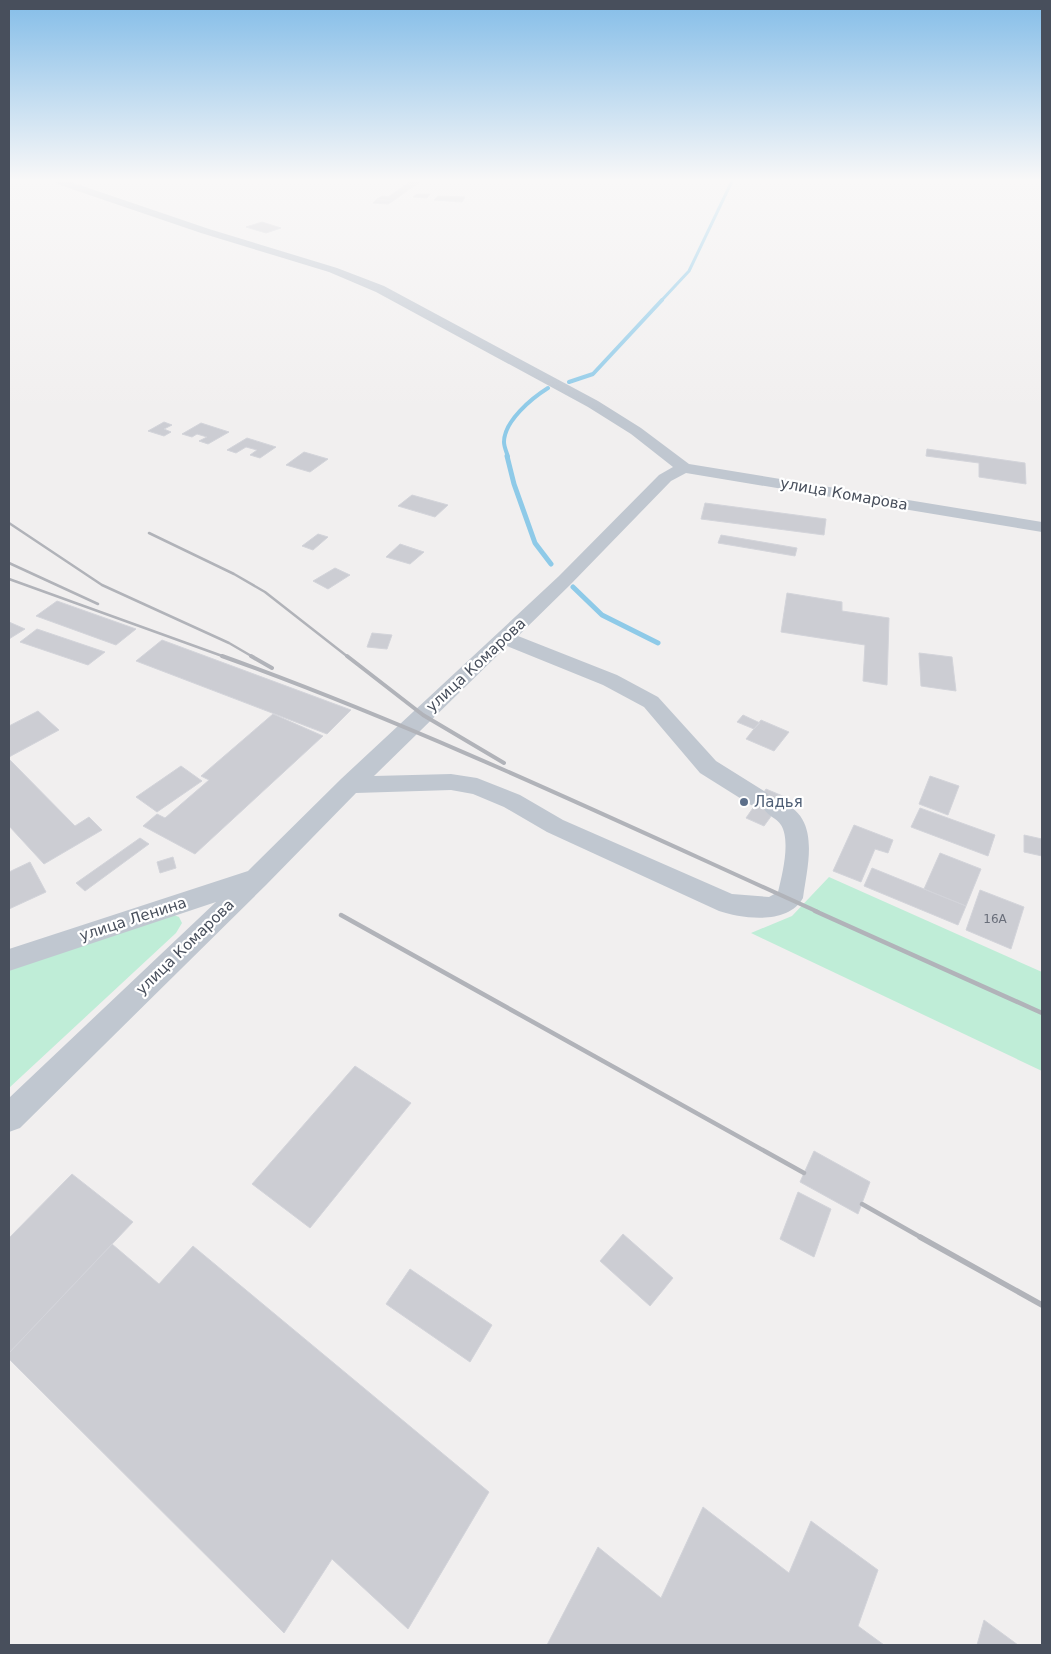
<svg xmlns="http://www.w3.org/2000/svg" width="1051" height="1654" font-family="'DejaVu Sans',sans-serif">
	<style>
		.green { fill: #bfedd7 }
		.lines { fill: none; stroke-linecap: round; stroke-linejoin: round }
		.stream-far2 { stroke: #8ecae8; stroke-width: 3 }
		.stream-far1 { stroke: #8ecae8; stroke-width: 4 }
		.stream { stroke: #8ecae8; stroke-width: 5 }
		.building { fill: #cccdd3; stroke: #d3d4da }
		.minor { fill: #c0c7d0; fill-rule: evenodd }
		.rail-far3 { stroke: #b1b3b9; stroke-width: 2.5 }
		.rail-far2 { stroke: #b1b3b9; stroke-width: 4 }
		.rail-far1 { stroke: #b1b3b9; stroke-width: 4.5 }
		.rail { stroke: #b1b3b9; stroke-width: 5.5 }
		.service-dot { fill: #5c6f8a; stroke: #fff; stroke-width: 2 }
		.labels { text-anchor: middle; stroke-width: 4.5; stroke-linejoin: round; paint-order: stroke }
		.number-label { font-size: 12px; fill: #696e7a }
		.street-label { font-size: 15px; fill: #484f5c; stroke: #fff }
		.service-label { font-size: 15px; fill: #4e5e75; stroke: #fff; text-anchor: start }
	</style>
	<rect width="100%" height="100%" fill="#f1efef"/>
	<!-- green -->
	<path class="green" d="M 829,877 L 1042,972 L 1042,1071 L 751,933 L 792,916 Z
		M 171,914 L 179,917 L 182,923 L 176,933 L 9,1088 L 9,969 L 154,918 Z"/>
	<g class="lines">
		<!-- stream-far2 -->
		<path class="stream-far2" d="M 661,301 L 689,271 L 733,179"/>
		<!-- stream-far1 -->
		<path class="stream-far1" d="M 569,382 L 593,374 L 662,300
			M 508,457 C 507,453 504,447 504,442 C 504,421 532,398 548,388"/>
		<!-- stream -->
		<path class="stream" d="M 507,456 L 514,484 L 535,543 L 551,564
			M 573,587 L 602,615 L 658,643"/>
	</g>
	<!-- building -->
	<path class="building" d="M 414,179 L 424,179 L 393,201 L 377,199 L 382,196 L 388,197 Z
		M 417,194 L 430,194 L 427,198 L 413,197 Z
		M 438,196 L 465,197 L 462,202 L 434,200 Z
		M 377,199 L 393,201 L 388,204 L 373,203 Z
		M 262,222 L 281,228 L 266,233 L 246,227 Z
		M 164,422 L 172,425 L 164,429 L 171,432 L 164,436 L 148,431 Z
		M 201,423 L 229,432 L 208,444 L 199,441 L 207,437 L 197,434 L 192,437 L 182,434 Z
		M 247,438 L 276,447 L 260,458 L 250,455 L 257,450 L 246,447 L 236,453 L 227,450 Z
		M 927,449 L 1025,463 L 1026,484 L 979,477 L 979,463 L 926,456 Z
		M 304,452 L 328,459 L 310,472 L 286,465 Z
		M 412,495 L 448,505 L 435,517 L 398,506 Z
		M 705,503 L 826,519 L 824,535 L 701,519 Z
		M 318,534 L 328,537 L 313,550 L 302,546 Z
		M 721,535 L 797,548 L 795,556 L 718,543 Z
		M 400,544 L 424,552 L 410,564 L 386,557 Z
		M 335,568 L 350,575 L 328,589 L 313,581 Z
		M 787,593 L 842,602 L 842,611 L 889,618 L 887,685 L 863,681 L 865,645 L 781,632 Z
		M 57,601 L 136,629 L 116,645 L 36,616 Z
		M 9,622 L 25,629 L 9,639 Z
		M 37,629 L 105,652 L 88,665 L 20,642 Z
		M 372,633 L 392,635 L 387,649 L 367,647 Z
		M 162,640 L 351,710 L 327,734 L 136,661 Z
		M 919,653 L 952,657 L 956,691 L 921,686 Z
		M 38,711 L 59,730 L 9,757 L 9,726 Z
		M 273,714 L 323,736 L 195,854 L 143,826 L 157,814 L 165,818 L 209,780 L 201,776 Z
		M 743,715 L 760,723 L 754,729 L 737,722 Z
		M 761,720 L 789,732 L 774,751 L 746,739 Z
		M 9,759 L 75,826 L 89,817 L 102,830 L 44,864 L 9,826 Z
		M 181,766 L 202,781 L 157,812 L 136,797 Z
		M 930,776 L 959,786 L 948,815 L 919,804 Z
		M 766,789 L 785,797 L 764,826 L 746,818 Z
		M 920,808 L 995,835 L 988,856 L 911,827 Z
		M 854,825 L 893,840 L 888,853 L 875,849 L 861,882 L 833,871 Z
		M 1024,835 L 1042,839 L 1042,856 L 1024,852 Z
		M 140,838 L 149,844 L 85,891 L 76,883 Z
		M 940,853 L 981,869 L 966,906 L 924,889 Z
		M 173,857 L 176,868 L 160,873 L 157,862 Z
		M 30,862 L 46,892 L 9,909 L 9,872 Z
		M 872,868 L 966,906 L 958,925 L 864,886 Z
		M 980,890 L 1024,907 L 1011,949 L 966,930 Z
		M 355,1066 L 411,1103 L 310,1228 L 252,1184 Z
		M 814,1151 L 870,1182 L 858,1214 L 800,1182 Z
		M 72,1174 L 133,1222 L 9,1353 L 9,1238 Z
		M 798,1192 L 831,1209 L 814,1257 L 780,1239 Z
		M 623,1234 L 673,1278 L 650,1306 L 600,1261 Z
		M 112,1244 L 159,1284 L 193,1246 L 489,1492 L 408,1629 L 332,1559 L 284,1633 L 9,1359 L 9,1353 Z
		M 410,1269 L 492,1325 L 470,1362 L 386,1304 Z
		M 703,1507 L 789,1573 L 811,1521 L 878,1570 L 858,1626 L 884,1645 L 547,1645 L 598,1547 L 661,1598 Z
		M 984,1620 L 1018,1645 L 977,1645 Z"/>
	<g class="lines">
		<!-- minor -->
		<path class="minor" d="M 50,179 L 62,179 L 209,229 L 337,268 L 384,286 L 598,401 L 641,428 L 689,464 L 1042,522 L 1042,532 L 686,473 L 671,481 L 571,584 L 518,636 L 617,675 L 658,697 L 716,761 L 767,793 L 771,799 L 768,803 L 776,800 C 822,814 808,862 803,898 C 788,925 743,919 719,911 L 547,832 L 504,807 L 473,794 L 451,790 L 356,793 L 266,885 L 20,1128 L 9,1132 L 9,1098 L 216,902 L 9,971 L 9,949 L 248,871 L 341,779 L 559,576 L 659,475 L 673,467 L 631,434 L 588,407 L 376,292 L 329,272 L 201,233 L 60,185 ZM 507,646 L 603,685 L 644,707 L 700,773 L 751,805 L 759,807 L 767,805 L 764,809 C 769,817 777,818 781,825 C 791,841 782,875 778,892 L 769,897 L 732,894 L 563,820 L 520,795 L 477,778 L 451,774 L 374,776 Z"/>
		<!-- rail-far3 -->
		<path class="rail-far3" d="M 9,523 L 102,585 L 229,643 L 253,657
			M 149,533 L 234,574 L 265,592 L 348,657
			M 9,563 L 98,604
			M 9,579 L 225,657"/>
		<!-- rail-far2 -->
		<path class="rail-far2" d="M 222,656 C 425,729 621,823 818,912
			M 251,656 L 272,668
			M 347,656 L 423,715 L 504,763"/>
		<!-- rail-far1 -->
		<path class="rail-far1" d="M 815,911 L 1042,1013
			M 341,915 L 804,1173
			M 862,1204 L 922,1238"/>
		<!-- rail -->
		<path class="rail" d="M 920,1237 L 1042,1305"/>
	</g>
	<!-- sky -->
	<linearGradient id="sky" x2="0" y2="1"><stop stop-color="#84bde8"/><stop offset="0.44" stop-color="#f9f8f8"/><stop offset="1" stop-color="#f9f8f8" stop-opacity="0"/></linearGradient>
	<rect width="1051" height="410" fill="url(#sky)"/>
	<!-- markers -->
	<circle class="service-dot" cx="744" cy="802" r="5"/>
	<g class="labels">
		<!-- number labels -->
		<g class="number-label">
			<text x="995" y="923">16А</text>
		</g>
		<!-- street labels -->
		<g class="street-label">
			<text transform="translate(844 494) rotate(10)" y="5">улица Комарова</text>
			<text transform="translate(476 665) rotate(-43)" y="5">улица Комарова</text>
			<text transform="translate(133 919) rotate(-18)" y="5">улица Ленина</text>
			<text transform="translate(185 947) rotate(-44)" y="5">улица Комарова</text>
		</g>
		<!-- service labels -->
		<g class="service-label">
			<text x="754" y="807">Ладья</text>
		</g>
	</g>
	<!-- border -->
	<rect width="1051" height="1654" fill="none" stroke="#484f5c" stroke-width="20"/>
</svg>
